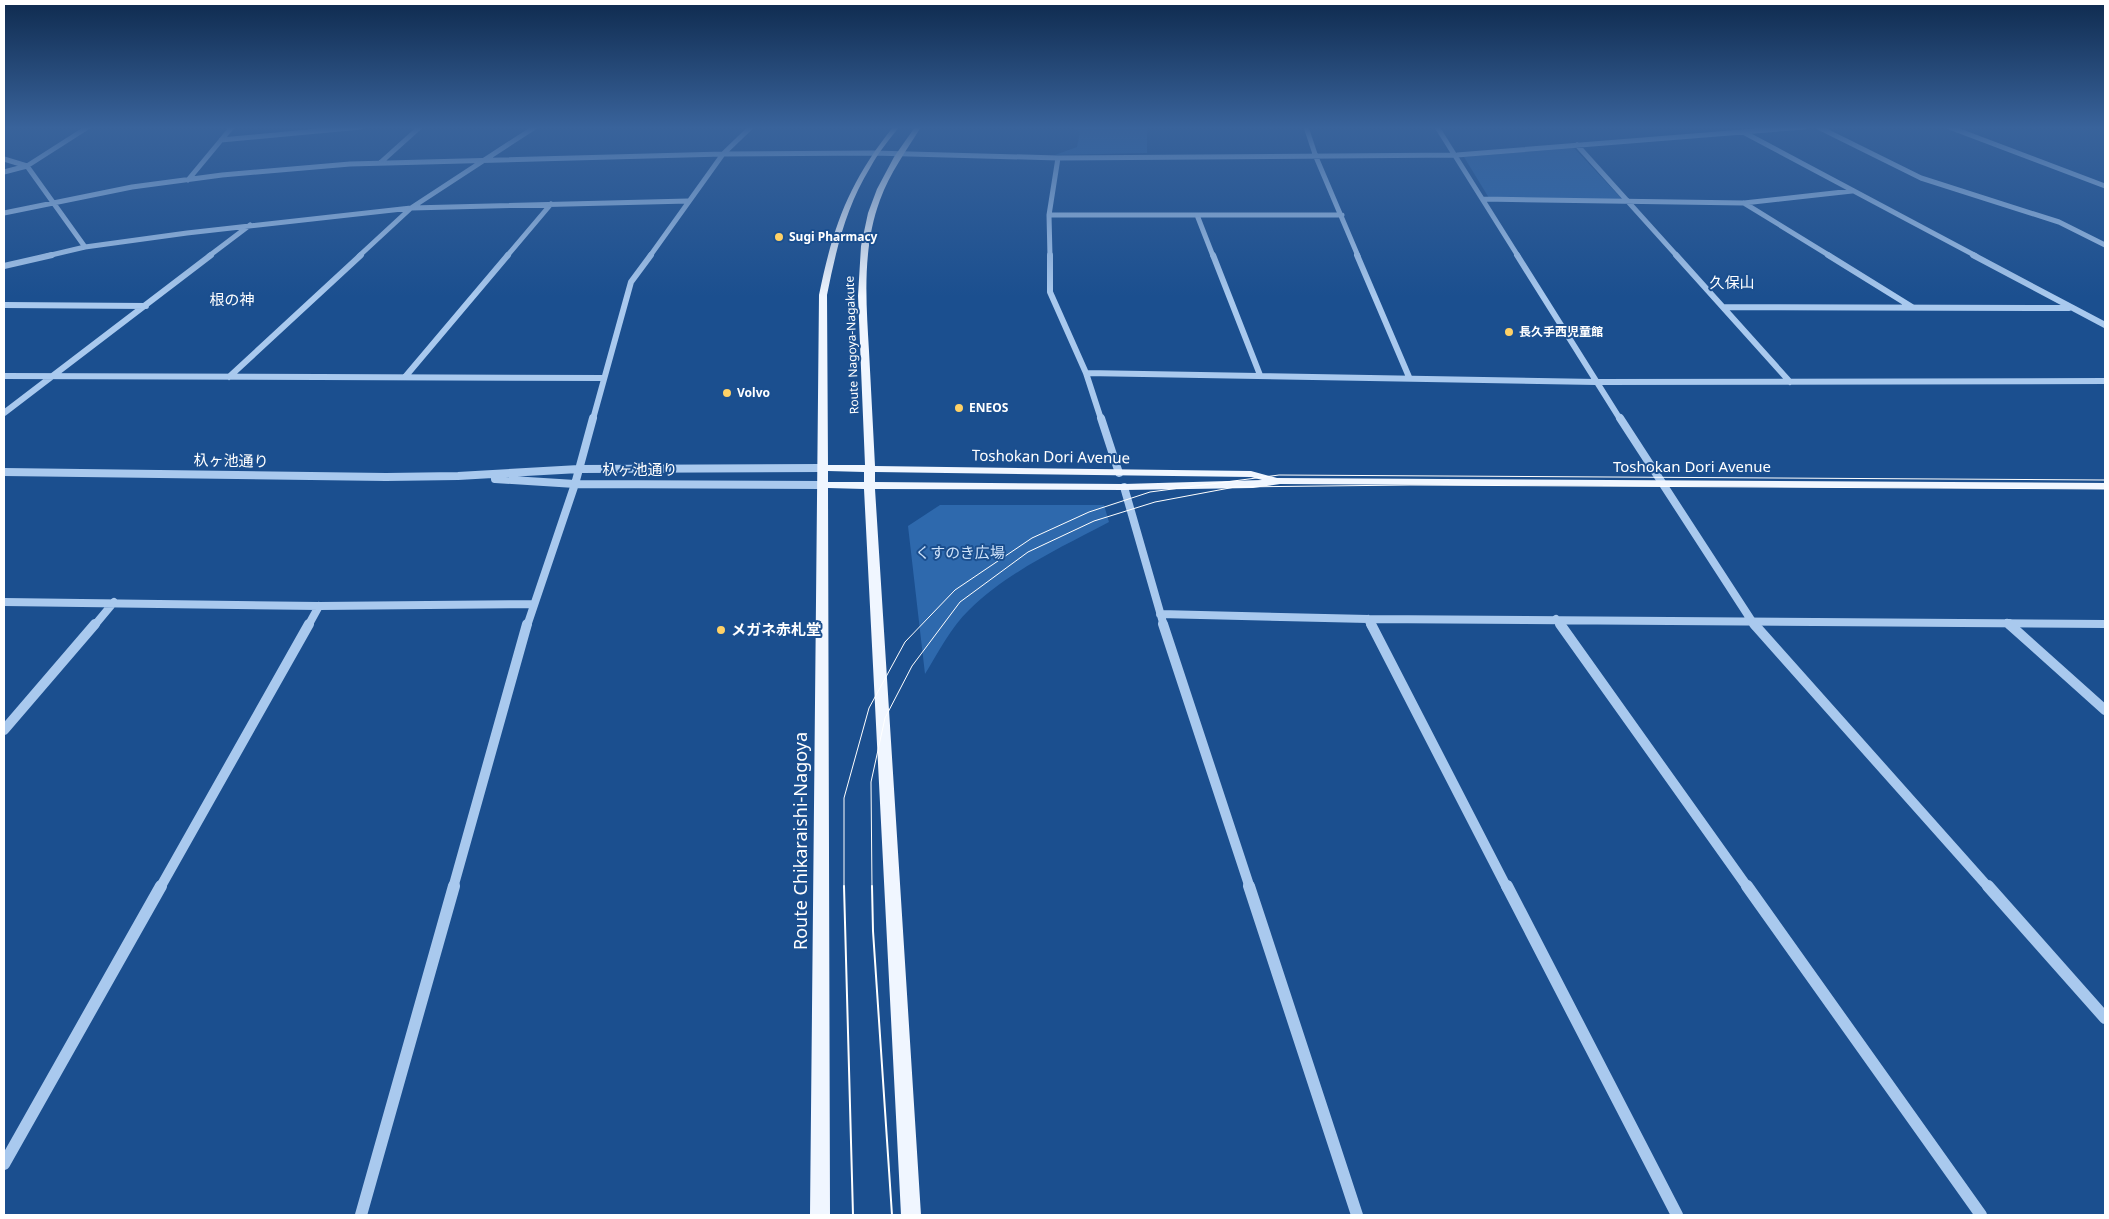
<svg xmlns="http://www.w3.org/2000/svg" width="2109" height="1219" font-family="'Noto Sans','Noto Sans JP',sans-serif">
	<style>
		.green { fill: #2e69ad }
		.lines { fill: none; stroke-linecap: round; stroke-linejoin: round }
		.minor-far4 { stroke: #a9c9ee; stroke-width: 5 }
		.minor-far3 { stroke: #a9c9ee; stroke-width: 6 }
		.minor-far2 { stroke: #a9c9ee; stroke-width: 8 }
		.minor-far1 { stroke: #a9c9ee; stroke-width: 10 }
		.minor { stroke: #a9c9ee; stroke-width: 12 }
		.major { fill: #f0f6ff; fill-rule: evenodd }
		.tram-far1 { stroke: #fff; stroke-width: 1 }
		.tram { stroke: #fff; stroke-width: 2 }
		.poi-dot { fill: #ffd166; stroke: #1b4f8f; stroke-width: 2 }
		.labels { text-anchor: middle; stroke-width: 4; stroke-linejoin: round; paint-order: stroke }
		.far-poi-label { font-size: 12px; font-weight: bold; fill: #fff; stroke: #1b4f8f; text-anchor: start }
		.far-street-label { font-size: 12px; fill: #fff; stroke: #1b4f8f }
		.far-quarter-label { font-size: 15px; fill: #fff; stroke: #1b4f8f }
		.street-label { font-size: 15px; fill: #fff; stroke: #1b4f8f }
		.park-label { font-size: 15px; fill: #cfe3fa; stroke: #1b4f8f }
		.poi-label { font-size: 15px; font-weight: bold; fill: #fff; stroke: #1b4f8f; text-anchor: start }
		.near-street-label { font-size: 18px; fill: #fff; stroke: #1b4f8f }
	</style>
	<rect width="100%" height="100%" fill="#1b4f8f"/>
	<!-- green -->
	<path class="green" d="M 1072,127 L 1147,127 L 1147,153 L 1055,155 L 1077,147 L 1080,132 Z
		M 1574,148 L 1622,199 L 1489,198 L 1464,157 Z
		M 940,505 L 1104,505 L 1109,522 C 1060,548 1009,571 969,610 C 951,627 938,653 925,674 L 908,526 Z"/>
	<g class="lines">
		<!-- minor-far4 -->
		<path class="minor-far4" d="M 1306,127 L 1316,157 L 1358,256
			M 1437,127 L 1518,256
			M 1818,127 L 1921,178 L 2059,222 L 2105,245
			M 1949,127 L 2105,186
			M 1743,132 L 1976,256
			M 221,140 L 361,127
			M 1577,145 L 1677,256
			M 4,159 L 27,166 L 85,247
			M 380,163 L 420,127
			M 4,172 L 27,166 L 88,127
			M 188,180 L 232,127
			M 1483,199 L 1744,203 L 1852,191
			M 1744,203 L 1830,256
			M 4,213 L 132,187 L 222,175 L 350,164 L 723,154 L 874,153 L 1058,158 L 1457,155 L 1804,127
			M 1049,215 L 1342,215
			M 1197,215 L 1213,256
			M 47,256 L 85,247 L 187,233 L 411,208 L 688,201
			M 209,256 L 250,225
			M 359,256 L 411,208 L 535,127
			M 507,256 L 551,204
			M 650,256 L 723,154 L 751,127
			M 1050,256 L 1049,215 L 1058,158"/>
		<!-- minor-far3 -->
		<path class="minor-far3" d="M 1050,255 L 1050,292 L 1086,373 L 1101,419
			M 1213,255 L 1260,375
			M 1357,255 L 1409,377
			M 1517,255 L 1620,419
			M 1676,255 L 1790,382
			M 1828,255 L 1912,307
			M 1973,255 L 2105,325
			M 4,266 L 52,255
			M 4,305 L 146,306
			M 1723,307 L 2069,308
			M 1086,373 L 1596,382 L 2105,381
			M 4,376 L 604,378
			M 229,377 L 361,255
			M 405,377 L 508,255
			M 4,413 L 211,255
			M 593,419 L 631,282 L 651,255"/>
		<!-- minor-far2 -->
		<path class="minor-far2" d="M 1101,418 L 1119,473
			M 1620,418 L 1755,626
			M 4,472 L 386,477 L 458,476 L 579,469 L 821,468
			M 495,479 L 575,484 L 822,485
			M 1124,487 L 1164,626
			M 4,602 L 319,606 L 533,604
			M 1160,614 L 1368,619 L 2105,624
			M 1368,619 L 1371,626
			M 1556,619 L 1561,626
			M 2007,623 L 2010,626
			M 94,626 L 114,602
			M 308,626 L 319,606
			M 527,626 L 575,484 L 593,418"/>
		<!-- minor-far1 -->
		<path class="minor-far1" d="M 1163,624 L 1250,888
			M 1371,624 L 1507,888
			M 1560,624 L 1748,888
			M 1754,624 L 1989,888
			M 2009,624 L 2105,710
			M 4,730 L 95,624
			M 160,888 L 309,624
			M 453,888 L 527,624"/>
		<!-- minor -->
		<path class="minor" d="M 1249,886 L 1357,1215
			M 1507,886 L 1677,1215
			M 1747,886 L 1981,1215
			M 1988,886 L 2105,1018
			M 4,1164 L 161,886
			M 361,1215 L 454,886"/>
		<!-- major -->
		<path class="major" d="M 893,127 L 899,127 C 889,140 878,153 870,168 C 846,207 836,250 827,295 L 828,465 L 865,465 L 858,296 L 861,246 L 868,213 L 877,189 L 894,157 L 915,127 L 921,127 C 906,151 890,173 880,200 C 862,249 866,300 869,351 C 871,389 873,427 875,466 L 1251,471 L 1277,478 L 2105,483 L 2105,489 L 1280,484 L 1253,488 L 1124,490 L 875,489 L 921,1215 L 901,1215 L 864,489 L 828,488 L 830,1215 L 810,1215 L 819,295 C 833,226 849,182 893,127 ZM 828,471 L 864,472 L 864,482 L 828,482 ZM 875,472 L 1251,477 L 1262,480 L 1124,484 L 875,482 Z"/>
		<!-- tram-far1 -->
		<path class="tram-far1" d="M 844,888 L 844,798 L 869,708 L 905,642 L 955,590 L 1032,538 L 1089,512 L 1150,492 L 1279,475 L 2105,480
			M 872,888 L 871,782 L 885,718 L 912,666 L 960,602 L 1028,552 L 1094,521 L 1155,502 L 1235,487 L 1410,485 L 2105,489"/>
		<!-- tram -->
		<path class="tram" d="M 844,886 L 853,1215
			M 872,886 L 873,931 L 892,1215"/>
	</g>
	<!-- sky -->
	<linearGradient id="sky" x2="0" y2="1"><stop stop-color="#0f2b4f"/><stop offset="0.43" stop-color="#39639b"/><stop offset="1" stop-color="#39639b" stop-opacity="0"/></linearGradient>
	<rect width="2109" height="297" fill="url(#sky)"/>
	<!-- markers -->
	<g class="poi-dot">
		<circle cx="779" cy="237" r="5"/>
		<circle cx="1509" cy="332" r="5"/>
		<circle cx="727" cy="393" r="5"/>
		<circle cx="959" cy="408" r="5"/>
		<circle cx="721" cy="630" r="5"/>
	</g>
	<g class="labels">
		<!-- far-poi labels -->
		<g class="far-poi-label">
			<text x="789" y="241">Sugi Pharmacy</text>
			<text x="1519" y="336">長久手西児童館</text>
			<text x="737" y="397">Volvo</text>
			<text x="969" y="412">ENEOS</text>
		</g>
		<!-- far-street labels -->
		<g class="far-street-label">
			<text transform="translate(852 345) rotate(-92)" y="4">Route Nagoya-Nagakute</text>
		</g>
		<!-- far-quarter labels -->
		<g class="far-quarter-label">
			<text x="1732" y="288">久保山</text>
			<text x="232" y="305">根の神</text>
		</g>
		<!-- street labels -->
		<g class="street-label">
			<text transform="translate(1051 457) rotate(1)" y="5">Toshokan Dori Avenue</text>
			<text transform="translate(231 461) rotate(1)" y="5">杁ヶ池通り</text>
			<text x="1692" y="472">Toshokan Dori Avenue</text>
			<text x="640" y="475">杁ヶ池通り</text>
		</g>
		<!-- park labels -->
		<g class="park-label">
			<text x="960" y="558">くすのき広場</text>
		</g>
		<!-- poi labels -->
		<g class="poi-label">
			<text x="731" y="635">メガネ赤札堂</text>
		</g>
		<!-- near-street labels -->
		<g class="near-street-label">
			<text transform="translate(801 841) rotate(-90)" y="6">Route Chikaraishi-Nagoya</text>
		</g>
	</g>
	<!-- border -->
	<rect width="2109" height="1219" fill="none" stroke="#ffffff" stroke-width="10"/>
</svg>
